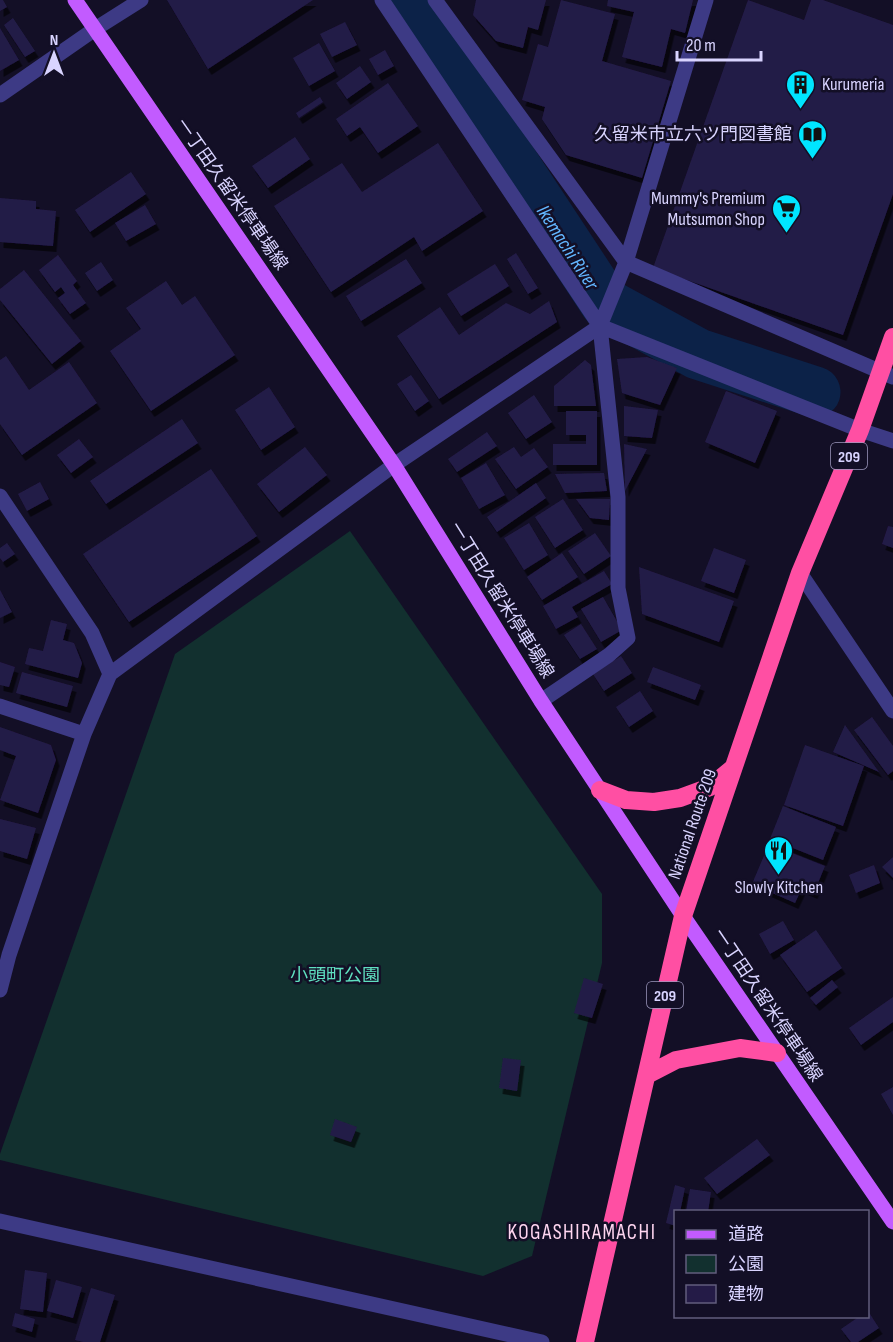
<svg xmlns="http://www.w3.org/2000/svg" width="893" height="1342" viewBox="0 0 893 1342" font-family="'Sofia Sans Condensed','Noto Sans JP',sans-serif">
  <defs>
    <filter id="shadow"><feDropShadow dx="3.5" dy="6" stdDeviation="0" flood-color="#0009"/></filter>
  </defs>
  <rect width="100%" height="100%" fill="#130f26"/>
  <path fill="#12302f" d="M350,531L602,894V963L532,1256L483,1276L0,1160V1154L175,654Z"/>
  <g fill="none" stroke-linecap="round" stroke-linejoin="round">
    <path stroke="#0c2248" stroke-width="51" d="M406,0L606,304L698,354L815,392"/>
  </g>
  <path fill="#241b47" filter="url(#shadow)" d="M0,0H3L7,7L0,11Z
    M167,0H313L208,69Z
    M476,0H546L538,30L528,27L523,48L496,41L473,15Z
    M561,0L615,14L602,61L671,81L642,178L566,155L542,119L545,107L522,100L538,44L548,47Z
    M608,0H693L685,33L671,29L662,67L622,57L634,12L607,6Z
    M748,0L804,20L811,0H823L893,25V194L843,335L653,268Z
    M13,18L35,51L25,57L4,25Z
    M345,22L357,45L332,57L320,34Z
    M0,28L19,60L0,71Z
    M319,43L335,71L309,86L293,58Z
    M385,50L394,66L378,75L369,59Z
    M360,66L371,82L347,99L336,83Z
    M388,83L418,126L378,153L360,127L347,136L336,119Z
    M320,97L323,102L299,118L296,113Z
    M295,137L310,159L268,188L252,166Z
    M438,143L483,211L422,251L414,237L331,292L274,206L342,163L362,192Z
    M131,172L146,194L90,232L75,210Z
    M0,198L36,201V209L56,211L53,246L0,242Z
    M145,205L156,224L126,241L115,223Z
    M516,253L538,288L528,294L507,259Z
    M58,255L77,281L73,285L86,303L70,314L58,298L65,293L61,287L55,292L39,270Z
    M406,259L422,283L361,321L346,296Z
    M101,262L113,280L97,291L85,273Z
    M495,264L509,286L461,316L447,294Z
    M24,270L81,341L52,364L0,300V289Z
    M166,281L182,305L195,296L235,355L151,411L110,351L141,329L126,308Z
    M549,301L557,322L439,399L397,336L440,307L459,335L506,303L530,314Z
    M6,356L29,390L69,362L97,403L22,455L0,424V360Z
    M647,357L677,368L660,405L622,393L617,359Z
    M585,360L591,365L596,406H554V386Z
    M411,375L429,401L415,411L397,384Z
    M269,387L295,427L261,450L235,410Z
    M726,391L777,411L755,463L705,442Z
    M534,395L552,422L526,439L508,413Z
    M624,406L658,410L652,438L624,436Z
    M566,411H597V465H553V444H586V435H566Z
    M182,419L198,443L106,504L90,481Z
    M487,432L497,446L457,472L448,459Z
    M79,439L93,457L71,473L57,455Z
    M624,444L647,449L625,491Z
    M305,447L327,475L279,512L257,484Z
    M514,447L521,457L534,448L548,467L516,489L495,459Z
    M486,463L505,495L479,509L461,478Z
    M211,469L257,536L129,622L83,554Z
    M604,473L607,491L565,493L555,474Z
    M40,482L49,499L27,511L18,494Z
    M536,483L546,498L497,532L487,517Z
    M563,499L583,530L555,548L535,517Z
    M576,499H610L609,520L590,518Z
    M529,523L548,555L524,570L504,538Z
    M888,526L893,527V548L882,544Z
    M595,533L611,556L584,574L568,551Z
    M7,543L15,554L3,562L0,558V548Z
    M714,548L746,560L734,593L701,581Z
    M562,553L578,577L542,600L527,577Z
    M639,567L734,601L719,642L642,614Z
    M604,571L612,584L572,607L578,617L556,629L543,606Z
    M0,590L12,612L0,618Z
    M603,597L622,630L601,642L581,609Z
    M51,620L67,624L63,640L74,643L82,663L78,678L25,664L29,648L43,651Z
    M581,624L597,649L580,659L564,635Z
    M621,656L632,673L604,691L593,674Z
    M0,662L15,667L9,687L0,685Z
    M653,667L701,685L695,700L647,682Z
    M22,672L73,686L67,707L16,693Z
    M640,691L653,711L629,727L616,707Z
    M872,717L893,746V771L888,775L854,730Z
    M845,725L879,772L833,752Z
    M0,727L51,745L56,760L38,813L0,800L16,756L0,750Z
    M805,745L864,766L843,826L784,805Z
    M783,806L836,827L823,860L770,839Z
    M0,819L36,828L27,859L0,851Z
    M769,844L825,866L814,893L802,888L795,903L752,884Z
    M893,857V878L882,867Z
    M874,865L880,883L856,893L849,875Z
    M783,921L794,940L770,954L759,934Z
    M816,930L842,968L807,992L780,955Z
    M584,978L603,984L592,1018L574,1013Z
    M832,980L838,987L816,1005L810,998Z
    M893,997V1022L861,1045L849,1028Z
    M503,1058L521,1060L517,1091L499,1088Z
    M893,1087V1115L881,1094Z
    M335,1119L357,1127L351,1142L330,1135Z
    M757,1139L770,1155L717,1194L704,1178Z
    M675,1185L685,1188L680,1212H676V1226L666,1223Z
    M690,1189L711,1192L708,1212H686Z
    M25,1270L47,1273L43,1312L20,1309Z
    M56,1280L82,1287L73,1318L47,1311Z
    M91,1288L115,1295L100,1342H83L75,1340Z
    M868,1311L879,1328L858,1342H851L841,1329L860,1316H868Z
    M15,1313L35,1319L32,1332L12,1326Z"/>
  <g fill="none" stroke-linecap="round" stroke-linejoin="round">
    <path stroke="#3d3a85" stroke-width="15" d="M382,0L600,326L618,497V588L628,638L609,655L541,701
      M435,0L626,262L893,377
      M0,95L95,29L141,0
      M600,326L860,430L893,441
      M0,496L92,633L110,674
      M800,573L893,711
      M0,706L84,734
      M0,990L9,955L84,734L110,674L394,465L600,326L626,262L706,0
      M0,1221L542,1342"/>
    <path stroke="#c25bff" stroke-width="15" d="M75,0L394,465L541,701L683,916L893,1222"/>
    <path stroke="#ff4fa3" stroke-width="18" d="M600,790L626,800L654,802L680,798L710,787L733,768
      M647,1075L676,1060L740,1048L777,1053
      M585,1342L683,916L800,573L860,430L893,337"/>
  </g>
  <defs>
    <symbol id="building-pin" viewBox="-11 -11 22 30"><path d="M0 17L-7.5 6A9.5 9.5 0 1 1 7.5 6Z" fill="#00e5ff" stroke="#130f26"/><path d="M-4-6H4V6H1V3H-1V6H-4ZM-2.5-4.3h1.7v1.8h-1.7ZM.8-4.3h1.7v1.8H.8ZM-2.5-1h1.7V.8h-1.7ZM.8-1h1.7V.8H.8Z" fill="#111"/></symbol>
    <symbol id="library-pin" viewBox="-11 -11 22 30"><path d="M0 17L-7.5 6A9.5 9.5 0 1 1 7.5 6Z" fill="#00e5ff" stroke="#130f26"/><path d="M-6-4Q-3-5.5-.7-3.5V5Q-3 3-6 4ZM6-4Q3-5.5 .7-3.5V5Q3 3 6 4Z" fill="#111"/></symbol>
    <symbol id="supermarket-pin" viewBox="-11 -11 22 30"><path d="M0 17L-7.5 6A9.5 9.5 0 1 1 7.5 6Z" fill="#00e5ff" stroke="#130f26"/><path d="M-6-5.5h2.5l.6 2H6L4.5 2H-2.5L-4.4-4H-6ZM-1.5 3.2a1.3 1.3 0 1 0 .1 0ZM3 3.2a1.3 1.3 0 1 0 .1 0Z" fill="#111"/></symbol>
    <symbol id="restaurant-pin" viewBox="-11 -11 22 30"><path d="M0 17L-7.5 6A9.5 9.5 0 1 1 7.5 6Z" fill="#00e5ff" stroke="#130f26"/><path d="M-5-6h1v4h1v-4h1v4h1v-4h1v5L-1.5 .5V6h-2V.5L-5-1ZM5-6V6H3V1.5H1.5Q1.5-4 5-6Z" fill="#111"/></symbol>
  </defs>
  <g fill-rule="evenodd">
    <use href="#building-pin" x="784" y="68" width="33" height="45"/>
    <use href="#library-pin" x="796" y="118" width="33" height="45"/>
    <use href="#supermarket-pin" x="770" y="192" width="33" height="45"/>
    <use href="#restaurant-pin" x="762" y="834" width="33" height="45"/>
  </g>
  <g text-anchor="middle" stroke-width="5" stroke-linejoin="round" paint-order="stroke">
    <g fill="#130f26" stroke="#9e99be" stroke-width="1.5">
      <rect x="831" y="443" width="36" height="26" rx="4.5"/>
      <rect x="647" y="982" width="36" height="26" rx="4.5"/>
    </g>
    <g font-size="16" font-weight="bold" fill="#d9d4ff">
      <text x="849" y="462">209</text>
      <text x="665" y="1001">209</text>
    </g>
    <g font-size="18" fill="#d9d4ff" stroke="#130f26" text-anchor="end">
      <text x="822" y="90" text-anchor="start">Kurumeria</text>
      <text x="792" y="140">久留米市立六ツ門図書館</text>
      <text x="765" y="204">Mummy's Premium<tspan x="765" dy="21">Mutsumon Shop</tspan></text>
      <text x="779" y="893" text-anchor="middle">Slowly Kitchen</text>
    </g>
    <g font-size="18" fill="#d9d4ff" stroke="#130f26">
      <text transform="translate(232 194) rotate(55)" y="6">一丁田久留米停車場線</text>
      <text transform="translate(502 600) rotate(58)" y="6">一丁田久留米停車場線</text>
      <text transform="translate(692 824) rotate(-71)" y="6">National Route 209</text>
      <text transform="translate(768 1005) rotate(56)" y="6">一丁田久留米停車場線</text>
    </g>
    <g font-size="18" fill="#5fe0c0" stroke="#130f26">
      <text x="335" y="981">小頭町公園</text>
    </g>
    <g font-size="20" font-style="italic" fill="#62b6ff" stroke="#130f26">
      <text transform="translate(568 247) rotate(57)" y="7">Ikemachi River</text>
    </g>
    <g font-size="21" letter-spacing="1.5" fill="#ffd6f0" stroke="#130f26">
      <text x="582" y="1239">KOGASHIRAMACHI</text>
    </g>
  </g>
  <rect x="674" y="1210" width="195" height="108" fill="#130f26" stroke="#625e7d" stroke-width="1.5"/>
  <rect x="686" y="1230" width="30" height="9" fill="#c25bff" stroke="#625e7d" stroke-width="1.5"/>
  <text x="728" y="1240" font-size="18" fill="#d9d4ff">道路</text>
  <rect x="686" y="1255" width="30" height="18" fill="#12302f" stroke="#625e7d" stroke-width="1.5"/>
  <text x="728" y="1270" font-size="18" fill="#d9d4ff">公園</text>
  <rect x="686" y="1285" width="30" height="18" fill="#241b47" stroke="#625e7d" stroke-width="1.5"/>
  <text x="728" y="1300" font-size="18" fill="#d9d4ff">建物</text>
  <g transform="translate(54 54)" stroke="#130f26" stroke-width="4.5" paint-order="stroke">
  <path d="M0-4.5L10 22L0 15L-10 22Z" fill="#d9d4ff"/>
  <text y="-9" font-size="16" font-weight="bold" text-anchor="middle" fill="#d9d4ff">N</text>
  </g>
  <path d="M677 51v9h84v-9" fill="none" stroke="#d9d4ff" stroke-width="3"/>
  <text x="686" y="51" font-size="18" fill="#d9d4ff" stroke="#130f26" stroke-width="4.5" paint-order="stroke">20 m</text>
</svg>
